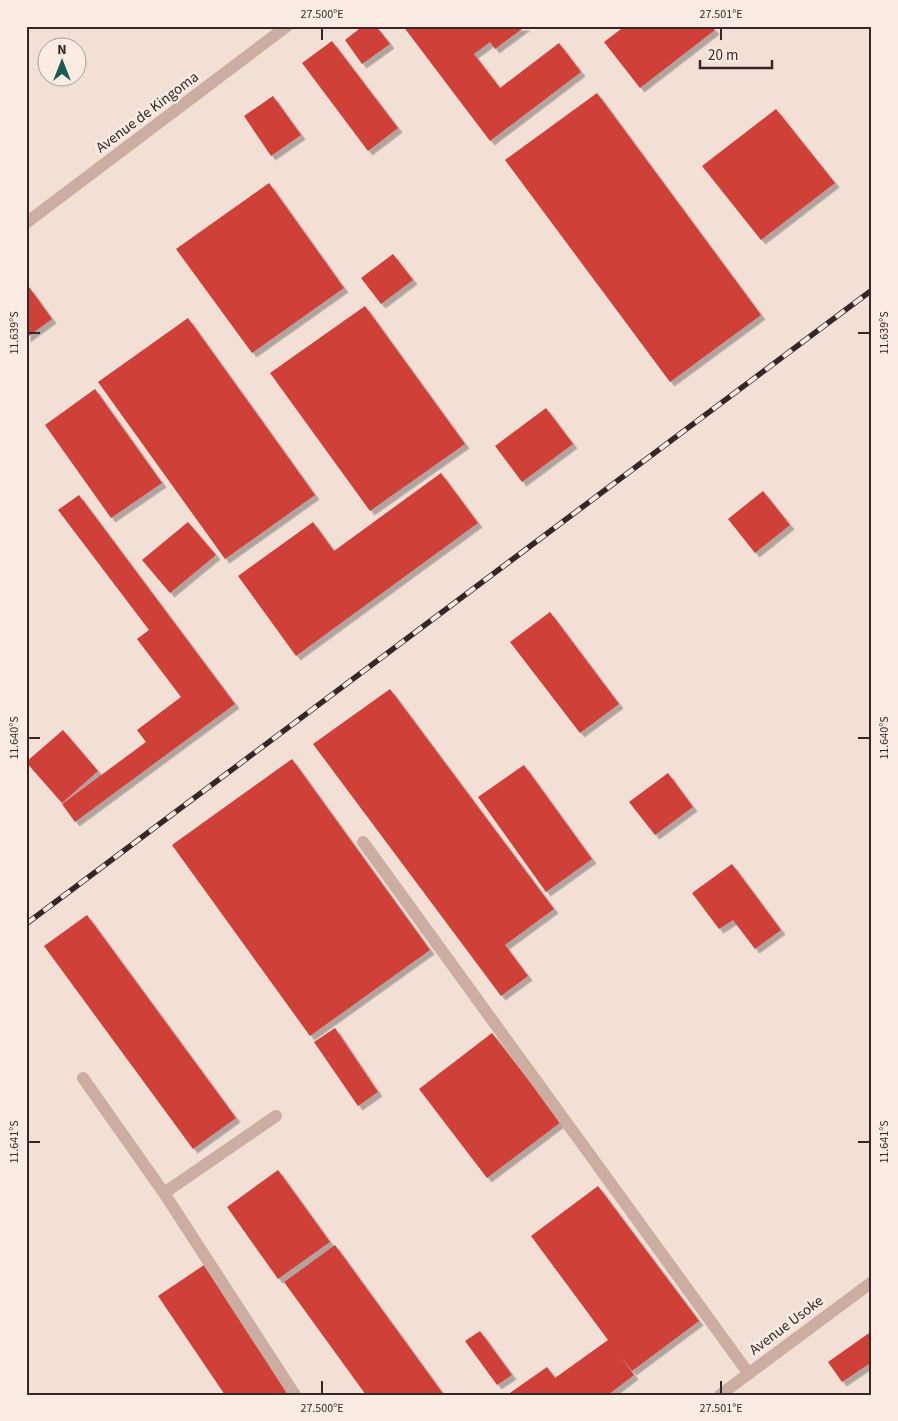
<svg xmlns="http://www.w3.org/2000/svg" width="898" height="1421" viewBox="0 0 898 1421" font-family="'Source Sans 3',sans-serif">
  <defs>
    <filter id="shadow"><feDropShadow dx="4.5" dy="4.5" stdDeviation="0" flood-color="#0004"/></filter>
  </defs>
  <rect width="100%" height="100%" fill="#f2e0d7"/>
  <path fill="#ce3f39" filter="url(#shadow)" d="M363,26H376L390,44L362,64L345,40Z
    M403,26H526L495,49L490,42L474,54L500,88L559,43L581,72L490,141Z
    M625,26H712L715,30L640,88L604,42Z
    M332,41L398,128L368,151L302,63Z
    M597,93L761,315L670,382L505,160Z
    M273,96L301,135L271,156L244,116Z
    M776,109L835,183L761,240L702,166Z
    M269,183L344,288L252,353L176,249Z
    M393,254L413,280L381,304L361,278Z
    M29,287L52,319L26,338V289Z
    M365,306L465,444L370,511L270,373Z
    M188,318L315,495L225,559L98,382Z
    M95,389L162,483L111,518L45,425Z
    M546,408L573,444L522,482L495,446Z
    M441,473L478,523L296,656L238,576L313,522L334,551Z
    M763,491L790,525L755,553L728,519Z
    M79,495L235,704L75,822L62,804L146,742L137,730L181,697L137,639L149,630L58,510Z
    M188,522L216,555L170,593L142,560Z
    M550,612L619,704L580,733L510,642Z
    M390,689L554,909L505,945L528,976L501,996L313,744Z
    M63,730L98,771L62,803L26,762Z
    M292,759L430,950L310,1036L172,845Z
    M524,765L592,859L546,892L478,797Z
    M668,773L693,807L655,835L629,802Z
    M732,864L781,930L755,949L733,920L719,929L692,893Z
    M87,915L236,1118L193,1149L44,946Z
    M335,1028L378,1092L358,1106L314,1042Z
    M492,1033L561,1122L487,1178L419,1089Z
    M278,1170L330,1242L278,1279L227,1207Z
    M598,1186L699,1321L632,1371L619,1354L634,1375L608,1395H507L547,1367L555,1378L608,1340L531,1236Z
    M335,1245L444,1395H366L284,1282Z
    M204,1265L292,1395H225L158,1296Z
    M480,1331L512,1375L497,1385L465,1341Z
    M872,1331V1362L842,1382L828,1362Z"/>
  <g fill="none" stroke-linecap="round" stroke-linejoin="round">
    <path stroke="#cbada2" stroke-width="12" d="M26,223L287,26
      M363,842L749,1374
      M83,1078L164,1193L295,1395
      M164,1193L276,1116
      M720,1395L872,1282"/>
    <defs>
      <path id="rail" d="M26,924L872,290"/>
    </defs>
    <use href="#rail" stroke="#352725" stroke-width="5.5"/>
    <use href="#rail" stroke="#faebe3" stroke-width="4" stroke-dasharray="11" stroke-linecap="butt"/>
  </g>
  <path fill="none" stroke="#352725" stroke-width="2" d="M322,28V40M721,28V40M28,333H40M858,333H870M28,738H40M858,738H870M28,1142H40M858,1142H870M322,1381V1394M721,1381V1394"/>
  <g text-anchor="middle" stroke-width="5" stroke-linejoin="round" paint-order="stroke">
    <g font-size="15" fill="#352725" stroke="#faebe3">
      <text transform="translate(147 112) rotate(-37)" y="5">Avenue de Kingoma</text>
      <text transform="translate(786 1325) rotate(-37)" y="5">Avenue Usoke</text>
    </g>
  </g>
  <rect width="898" height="1421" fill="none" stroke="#faebe3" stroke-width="55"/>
  <g transform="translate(62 62)"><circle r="24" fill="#faebe3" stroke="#ab9d97"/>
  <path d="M0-4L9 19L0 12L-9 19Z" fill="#185950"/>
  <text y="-8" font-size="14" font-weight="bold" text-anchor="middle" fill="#352725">N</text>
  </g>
  <path d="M700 60v8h72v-8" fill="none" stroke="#352725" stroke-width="2.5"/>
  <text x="708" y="60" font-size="15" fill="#352725" stroke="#faebe3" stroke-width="4" paint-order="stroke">20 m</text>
  <rect x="28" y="28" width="842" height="1366" fill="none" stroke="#352725" stroke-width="2"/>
  <g font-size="12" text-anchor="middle" fill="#352725">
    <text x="322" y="18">27.500°E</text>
    <text x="721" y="18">27.501°E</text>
    <text transform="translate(14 333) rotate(-90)" y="4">11.639°S</text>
    <text transform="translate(884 333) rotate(-90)" y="4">11.639°S</text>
    <text transform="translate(14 738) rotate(-90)" y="4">11.640°S</text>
    <text transform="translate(884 738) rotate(-90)" y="4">11.640°S</text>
    <text transform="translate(14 1142) rotate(-90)" y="4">11.641°S</text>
    <text transform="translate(884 1142) rotate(-90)" y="4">11.641°S</text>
    <text x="322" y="1412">27.500°E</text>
    <text x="721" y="1412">27.501°E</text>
  </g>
</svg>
